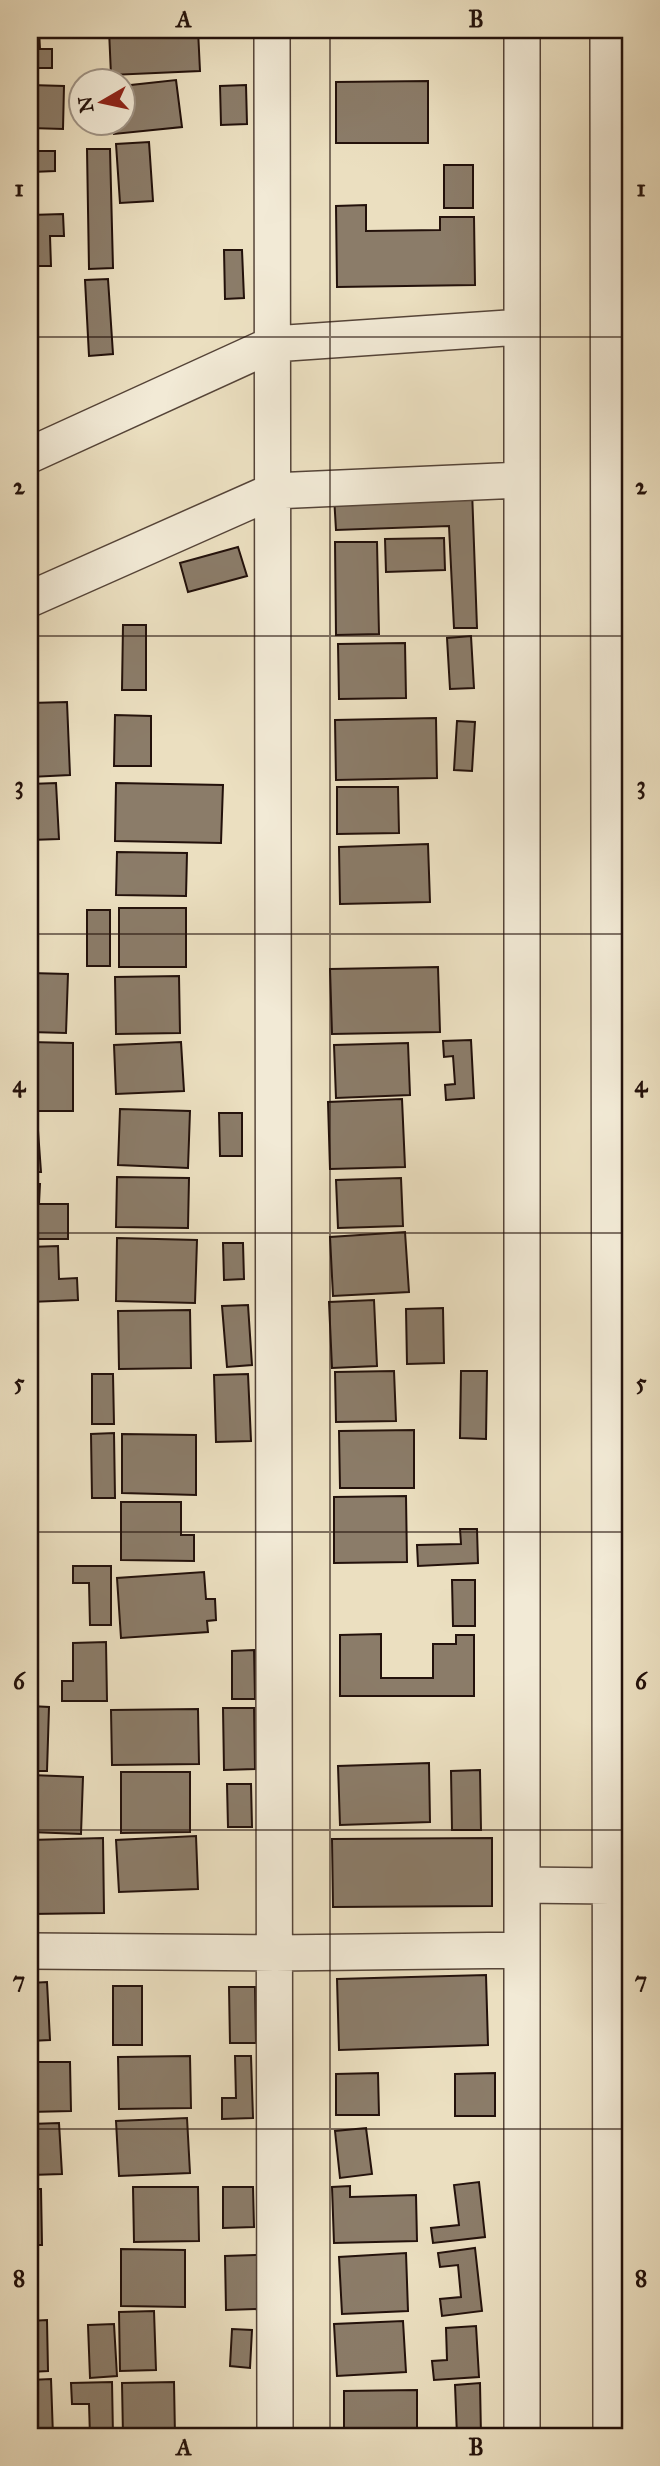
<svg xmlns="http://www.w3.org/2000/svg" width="660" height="2466" viewBox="0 0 660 2466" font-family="'IM FELL Great Primer',serif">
  <rect width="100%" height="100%" fill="#ebdfc0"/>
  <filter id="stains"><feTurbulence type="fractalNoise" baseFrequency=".00286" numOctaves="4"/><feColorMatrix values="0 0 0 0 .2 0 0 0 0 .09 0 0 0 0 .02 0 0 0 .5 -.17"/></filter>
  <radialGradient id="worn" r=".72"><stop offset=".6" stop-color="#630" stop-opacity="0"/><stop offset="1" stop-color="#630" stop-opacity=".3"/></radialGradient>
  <path fill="#8b7c69" stroke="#23110b" stroke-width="2" d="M30,30H39L40,49H52V68H30Z
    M109,30H198L200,71L111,75Z
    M176,80L182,127L114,134L113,122H122V86Z
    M428,81V143H336V82Z
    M30,85L64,86L63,129L30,128Z
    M246,85L247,124L221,125L220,86Z
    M149,142L153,201L120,203L116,144Z
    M87,149H110L113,268L89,269Z
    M31,151H55V171L32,172Z
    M444,165H473V208H444Z
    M366,205V231L440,230V217H474L475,285L337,287L336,206Z
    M63,214L64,236H50L51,266H30V215Z
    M224,250H242L244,298L225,299Z
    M108,279L113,354L89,356L85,280Z
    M30,287L33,374H30Z
    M472,490L477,628H454L449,526L336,530L334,496Z
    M444,538L445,570L386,572L385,539Z
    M335,542H377L379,634L336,635Z
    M238,547L247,576L188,592L180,563Z
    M123,625H146V690H122Z
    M471,636L474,688L450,689L447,638Z
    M405,643L406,698L339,699L338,644Z
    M67,702L70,775L30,777V703Z
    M115,715L151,716V766H114Z
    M436,718L437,778L336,780L335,720Z
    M457,721L475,722L472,771L454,770Z
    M56,783L59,839L30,840V784Z
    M116,783L223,785L221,843L115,841Z
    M337,787H398L399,833L337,834Z
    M428,844L430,902L340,904L339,847Z
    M117,852L187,853L186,896L116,895Z
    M119,908H186V967H119Z
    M87,910H110V966H87Z
    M438,967L440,1032L332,1034L330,969Z
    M30,973L68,974L66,1033L30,1032Z
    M179,976L180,1033L116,1034L115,977Z
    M471,1040L474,1098L446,1100L445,1085L455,1084L453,1056L444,1057L443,1041Z
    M30,1042L73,1043V1111H30Z
    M181,1042L184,1091L116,1094L114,1045Z
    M408,1043L410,1095L336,1098L334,1045Z
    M402,1099L405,1167L330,1169L328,1102Z
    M120,1109L190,1111L188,1168L118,1165Z
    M219,1113H242V1156H220Z
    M30,1117H37L41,1172H30Z
    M117,1177L189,1178L188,1228L116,1227Z
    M401,1178L403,1226L338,1228L336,1180Z
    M30,1184H40L39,1204H68V1239H30Z
    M405,1232L409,1292L333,1296L330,1237Z
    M117,1238L197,1240L195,1303L116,1301Z
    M223,1243H243L244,1279L224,1280Z
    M58,1246L59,1279L77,1278L78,1300L30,1302V1247Z
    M374,1300L377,1366L332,1368L329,1302Z
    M248,1305L252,1365L227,1367L222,1306Z
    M443,1308L444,1363L407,1364L406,1309Z
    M190,1310L191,1368L119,1369L118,1311Z
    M394,1371L396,1421L336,1422L335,1372Z
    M461,1371H487L486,1439L460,1438Z
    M92,1374H113L114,1424H92Z
    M248,1374L251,1441L216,1442L214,1375Z
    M414,1430V1488H340L339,1431Z
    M114,1433L115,1498H92L91,1434Z
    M122,1434L196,1435V1495L122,1493Z
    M406,1496L407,1562L334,1563V1497Z
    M121,1502H181V1535H194V1561L121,1560Z
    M460,1529H477L478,1563L418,1566L417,1545L461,1544Z
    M73,1566H111V1625H90L89,1583H73Z
    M204,1572L206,1599H215L216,1620L207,1621L208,1632L121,1638L117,1578Z
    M452,1580H475V1626H453Z
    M381,1634V1678H433V1644H456V1635H474V1696H340V1635Z
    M106,1642L107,1701H62V1681H73V1643Z
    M254,1650L255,1699H232V1651Z
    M30,1706L49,1707L47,1771H30Z
    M223,1708H254L255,1769L224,1770Z
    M198,1709L199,1764L112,1765L111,1710Z
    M429,1763L430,1822L340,1825L338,1766Z
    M480,1770L481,1830H452L451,1771Z
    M121,1772H190V1832L121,1833Z
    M30,1775L83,1777L81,1834L30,1832Z
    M227,1784H251L252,1827H228Z
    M196,1836L198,1889L119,1892L116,1840Z
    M103,1838L104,1913L30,1914V1840Z
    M492,1838V1906L333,1907L332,1839Z
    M486,1975L488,2045L339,2050L337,1979Z
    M47,1982L50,2040L30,2041V1983Z
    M113,1986H142V2045H113Z
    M229,1987H255L256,2043H230Z
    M190,2056L191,2108L119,2109L118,2057Z
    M235,2056H251L253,2118L222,2119V2098H236Z
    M30,2062H70L71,2111L30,2112Z
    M378,2073L379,2115H336V2074Z
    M495,2073V2116H455V2074Z
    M187,2118L190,2173L119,2176L116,2121Z
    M59,2123L62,2174L30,2175V2124Z
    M366,2128L372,2174L340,2178L335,2131Z
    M479,2182L485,2237L433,2243L431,2228L459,2225L454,2185Z
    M350,2186V2197L416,2195L417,2241L334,2243L332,2187Z
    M133,2187H198L199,2241L134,2242Z
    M223,2187H253L254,2227L223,2228Z
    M30,2189H41L42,2245H30Z
    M475,2248L482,2311L442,2316L440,2299L461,2297L458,2265L440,2267L438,2253Z
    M121,2249L185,2250V2307L121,2306Z
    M406,2253L408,2311L342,2314L339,2257Z
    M257,2255L258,2309L226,2310L225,2256Z
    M154,2311L156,2370L120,2371L119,2312Z
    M47,2320L48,2371L30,2372V2321Z
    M403,2321L406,2372L337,2376L334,2324Z
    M114,2324L117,2376L90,2378L88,2325Z
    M476,2326L479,2377L434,2380L432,2361L447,2360L446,2328Z
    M232,2329L252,2330L250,2368L230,2366Z
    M51,2379L53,2436H30V2380Z
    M112,2382L113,2436H90L89,2404H72L71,2383Z
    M174,2382L175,2436H123L122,2383Z
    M480,2383L481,2436H457L455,2385Z
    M417,2390V2436H344V2391Z"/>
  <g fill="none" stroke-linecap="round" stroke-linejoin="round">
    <defs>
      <path id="minor" d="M272,30L275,2436
        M522,30V2436
        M608,30L611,2436
        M30,455L273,344L522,327
        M30,599L273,491L522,480
        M522,1885L610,1886
        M30,1951L275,1953L522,1950"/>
    </defs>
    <use href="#minor" stroke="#554438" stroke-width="38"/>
    <use href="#minor" stroke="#f2ead6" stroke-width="35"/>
  </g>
  <path fill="none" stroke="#23110b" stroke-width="2" stroke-opacity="0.55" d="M330,30V2436M30,337H630M30,636H630M30,934H630M30,1233H630M30,1532H630M30,1830H630M30,2129H630"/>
  <rect width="660" height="2466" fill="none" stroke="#ebdfc0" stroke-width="77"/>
  <g transform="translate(102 102) rotate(261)"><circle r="33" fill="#f2ead6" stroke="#9f9385" stroke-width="2"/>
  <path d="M0-5L12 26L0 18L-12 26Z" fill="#8f2418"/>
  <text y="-10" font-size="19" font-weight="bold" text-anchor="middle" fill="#23110b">N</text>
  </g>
  <rect x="38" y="38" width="584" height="2390" fill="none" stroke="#23110b" stroke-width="2.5"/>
  <g font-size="23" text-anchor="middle" font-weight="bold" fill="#23110b">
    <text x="184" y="27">A</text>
    <text x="476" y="27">B</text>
    <text x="19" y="196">1</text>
    <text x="641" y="196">1</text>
    <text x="19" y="494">2</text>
    <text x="641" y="494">2</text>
    <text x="19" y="793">3</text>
    <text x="641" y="793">3</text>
    <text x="19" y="1092">4</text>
    <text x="641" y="1092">4</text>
    <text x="19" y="1390">5</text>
    <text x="641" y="1390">5</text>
    <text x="19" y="1689">6</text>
    <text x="641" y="1689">6</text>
    <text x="19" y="1988">7</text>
    <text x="641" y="1988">7</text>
    <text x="19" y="2286">8</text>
    <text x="641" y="2286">8</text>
    <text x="184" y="2455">A</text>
    <text x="476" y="2455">B</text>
  </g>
  <rect width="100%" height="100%" filter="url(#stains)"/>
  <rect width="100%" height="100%" fill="url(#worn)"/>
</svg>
